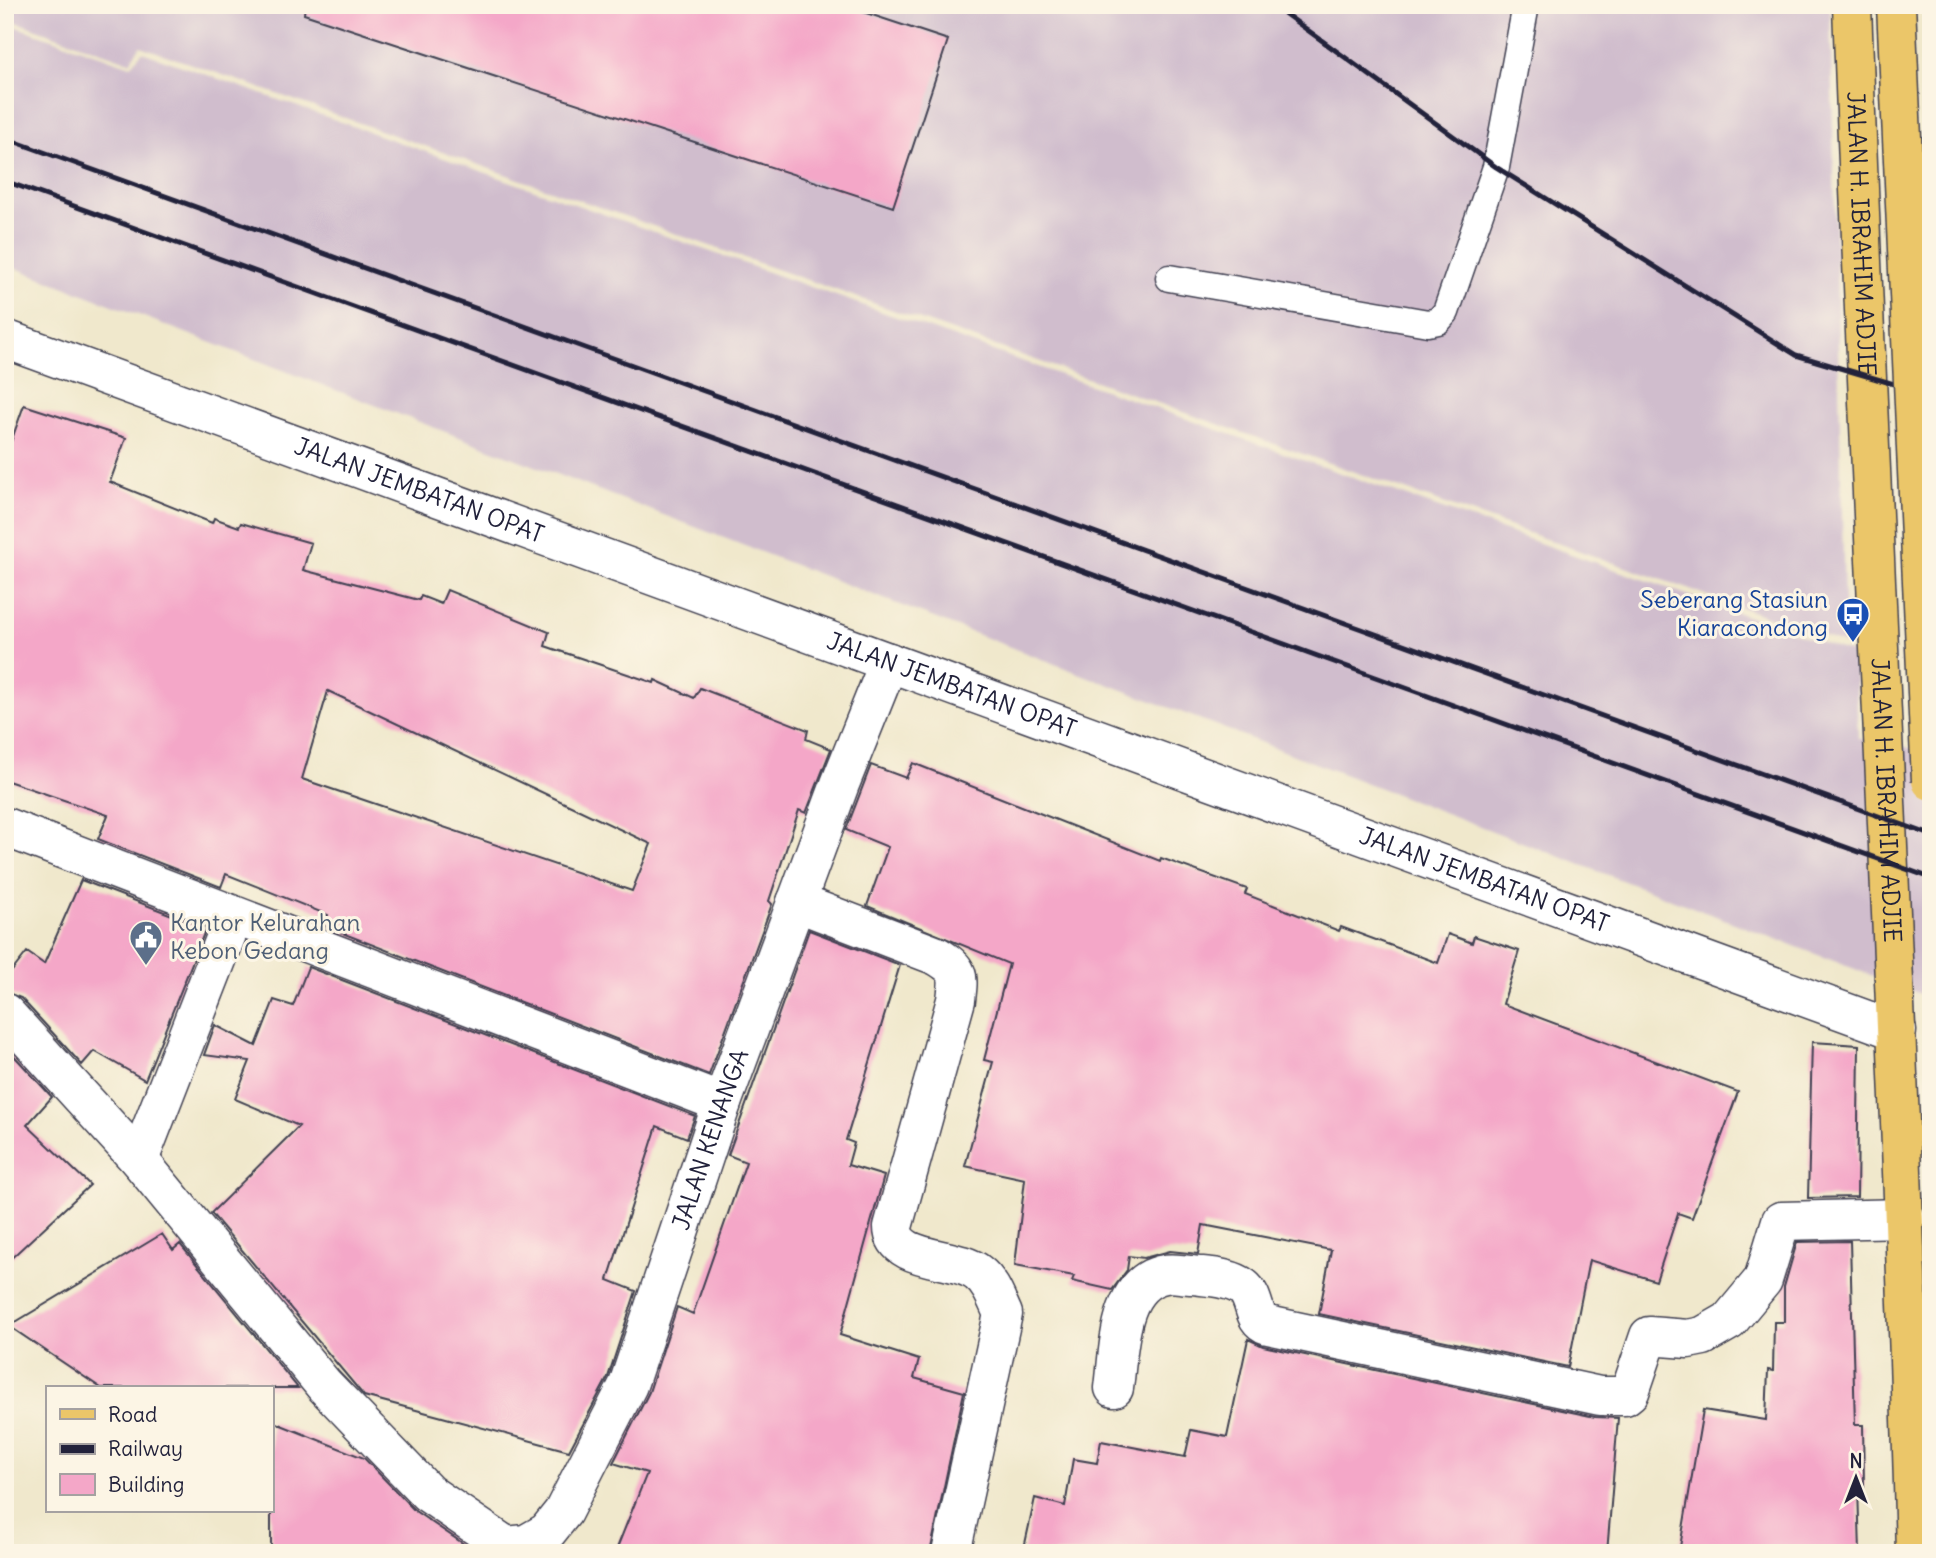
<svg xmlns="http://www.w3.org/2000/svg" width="1936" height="1558" viewBox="0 0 1936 1558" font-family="Delius,sans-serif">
  <rect width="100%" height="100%" fill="#fcf5e5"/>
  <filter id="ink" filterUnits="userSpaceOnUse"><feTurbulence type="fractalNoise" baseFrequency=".0143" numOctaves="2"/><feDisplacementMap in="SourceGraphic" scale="14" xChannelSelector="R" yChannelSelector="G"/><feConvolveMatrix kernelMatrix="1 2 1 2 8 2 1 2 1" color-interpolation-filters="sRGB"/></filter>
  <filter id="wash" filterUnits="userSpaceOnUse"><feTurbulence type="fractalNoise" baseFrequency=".00686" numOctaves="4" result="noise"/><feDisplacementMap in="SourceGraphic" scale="28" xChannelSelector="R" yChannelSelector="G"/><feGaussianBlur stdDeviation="1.57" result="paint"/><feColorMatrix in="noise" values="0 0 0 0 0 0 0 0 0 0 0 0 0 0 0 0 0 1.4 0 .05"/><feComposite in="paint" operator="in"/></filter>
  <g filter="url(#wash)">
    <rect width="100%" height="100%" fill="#f0e8cc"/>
    <path fill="#d0bdcd" d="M5,5H1830L1845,644L140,46L130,62L5,18Z
      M5,23L131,66L142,52L1855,654L1858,738L1931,752V998L5,264Z"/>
    <g id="blocks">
      <path fill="#f4a7c8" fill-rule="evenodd" d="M305,5H842L948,40L893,207L304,14Z
        M24,405L126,438L110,482L212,523L214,518L239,527L241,523L311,543L303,570L419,600L421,596L441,604L447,590L549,632L545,646L654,683L655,680L694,698L700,688L808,730L806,739L831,749L806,813L799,810L769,901L772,904L709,1075L324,926L328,915L226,874L221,887L98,839L108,815L5,780V459ZM328,691L651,844L632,891L302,779Z
        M913,763L1160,861L1161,858L1247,889L1245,894L1339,931L1341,927L1438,963L1448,934L1472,943L1474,936L1519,951L1503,1004L1738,1092L1692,1218L1678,1213L1656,1281L1589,1260L1568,1367L1319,1314L1331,1250L1203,1225L1198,1254L1170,1251L1144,1258L1129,1256L1127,1270L1112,1290L1072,1281L1074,1276L1015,1265L1025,1179L965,1166L993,1062L984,1060L1009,964L867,906L888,847L846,830L871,765L906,778Z
        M81,880L206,928L145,1080L94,1051L82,1065L21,998L5,992V980L27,952L44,964Z
        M809,930L900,965L846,1140L854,1143L848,1165L884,1176L840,1335L919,1360L914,1378L964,1392L930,1553H615L647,1473L613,1463L649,1392L677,1307L693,1314L746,1162L728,1155Z
        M308,967L695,1116L687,1138L657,1126L608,1280L636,1291L608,1377L569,1451L364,1396L211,1213L299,1126L235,1099L250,1061L204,1055L215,1025L256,1046L274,1000L293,1006Z
        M1812,1042L1859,1045L1857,1197L1808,1198Z
        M5,1046L52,1097L27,1125L90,1185L5,1264Z
        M162,1234L173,1250L180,1244L298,1388H101L9,1326Z
        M1850,1241L1855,1425H1863L1864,1487H1858L1860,1553H1679L1703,1410L1766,1420L1768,1370L1773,1371L1774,1322H1784V1287L1797,1242Z
        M1248,1339L1263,1346L1595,1417L1618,1418L1607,1553H1023L1035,1498L1065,1506L1073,1459L1097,1463L1101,1441L1185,1457L1191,1430L1227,1437Z
        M271,1421L364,1458L415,1511L477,1553H271Z"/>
    </g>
  </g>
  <g filter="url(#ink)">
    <use href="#blocks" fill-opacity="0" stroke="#414051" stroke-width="2"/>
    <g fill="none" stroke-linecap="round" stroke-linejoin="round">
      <defs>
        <path id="service" d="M1169,278L1428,323L1438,321L1446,312L1496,167L1526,5"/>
        <g id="minor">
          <path id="s1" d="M5,339L1897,1031"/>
          <path d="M5,827L722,1103"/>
          <path d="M796,902L937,956C960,970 959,975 956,1000L893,1227C893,1263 956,1255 978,1273C991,1283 996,1299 1003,1314L951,1553"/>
          <path id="s2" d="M5,1013L139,1160L324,1385L428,1493L506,1546L526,1544L547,1532L563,1512L628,1385L722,1103L840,784L889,662"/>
          <path d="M139,1160L234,916"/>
          <path d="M1114,1388C1119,1352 1117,1282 1165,1274C1173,1272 1183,1275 1192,1275C1208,1277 1230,1277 1243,1287C1257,1298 1251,1320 1268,1325L1600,1396H1625L1630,1392L1649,1336L1688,1339L1703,1336L1729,1321L1763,1280L1781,1221L1906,1218"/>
        </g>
        <g id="primary">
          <path id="s3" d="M1852,5C1870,521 1901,1037 1915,1553"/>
        </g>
      </defs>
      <use href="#service" stroke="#414051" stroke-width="29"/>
      <use href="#minor" stroke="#414051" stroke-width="41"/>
      <use href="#primary" stroke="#414051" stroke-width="41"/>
      <use href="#service" stroke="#fff" stroke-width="26"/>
      <use href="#minor" stroke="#fff" stroke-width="38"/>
      <use href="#primary" stroke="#ebc669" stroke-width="38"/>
      <path stroke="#22223b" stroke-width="5" d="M1273,5L1496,167L1796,355L1931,395
        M5,138L1931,835
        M5,181L1931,878"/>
      <defs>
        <path id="primary-bridge" d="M1896,5L1931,781"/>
      </defs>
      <use href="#primary-bridge" stroke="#414051" stroke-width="41" stroke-linecap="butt"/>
      <use href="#primary-bridge" stroke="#ebc669" stroke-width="38"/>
    </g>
  </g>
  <defs>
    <symbol id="bus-pin" viewBox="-11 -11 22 30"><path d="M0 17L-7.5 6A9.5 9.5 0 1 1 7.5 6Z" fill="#1a4fb4" stroke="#fcf5e5"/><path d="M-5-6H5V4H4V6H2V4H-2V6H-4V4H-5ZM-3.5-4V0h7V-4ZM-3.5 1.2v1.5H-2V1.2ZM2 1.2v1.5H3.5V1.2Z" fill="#fff"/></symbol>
    <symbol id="civic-pin" viewBox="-11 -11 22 30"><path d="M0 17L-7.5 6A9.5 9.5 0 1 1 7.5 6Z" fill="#5c6f8a" stroke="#fcf5e5"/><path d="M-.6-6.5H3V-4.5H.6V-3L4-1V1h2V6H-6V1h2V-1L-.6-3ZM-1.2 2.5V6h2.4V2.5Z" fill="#fff"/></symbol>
  </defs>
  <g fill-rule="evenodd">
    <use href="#bus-pin" x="1834" y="595" width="38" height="52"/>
    <use href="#civic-pin" x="127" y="918" width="38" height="52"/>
  </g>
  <g text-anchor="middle" stroke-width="6" stroke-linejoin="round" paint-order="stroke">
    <g font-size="24" fill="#22223b" stroke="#fcf5e5">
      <text dy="8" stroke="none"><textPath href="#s3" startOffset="229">JALAN H. IBRAHIM ADJIE</textPath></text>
      <text dy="8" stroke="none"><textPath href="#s1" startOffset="441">JALAN JEMBATAN OPAT</textPath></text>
      <text dy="8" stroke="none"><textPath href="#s1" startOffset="1008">JALAN JEMBATAN OPAT</textPath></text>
      <text dy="8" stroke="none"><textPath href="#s3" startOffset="796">JALAN H. IBRAHIM ADJIE</textPath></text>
      <text dy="8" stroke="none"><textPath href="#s1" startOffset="1575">JALAN JEMBATAN OPAT</textPath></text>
      <text dy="8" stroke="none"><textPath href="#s2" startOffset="1206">JALAN KENANGA</textPath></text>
    </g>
    <g font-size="24" fill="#164399" stroke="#fcf5e5" text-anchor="end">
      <text x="1828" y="608">Seberang Stasiun<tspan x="1828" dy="28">Kiaracondong</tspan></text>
    </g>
    <g font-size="24" fill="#4e5e75" stroke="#fcf5e5" text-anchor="start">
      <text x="170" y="931">Kantor Kelurahan<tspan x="170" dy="28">Kebon Gedang</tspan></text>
    </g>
  </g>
  <rect width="1936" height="1558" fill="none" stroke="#fcf5e5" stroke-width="28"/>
  <rect x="46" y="1386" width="228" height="126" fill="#fcf5e5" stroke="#a5a1a1" stroke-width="2"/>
  <rect x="60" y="1409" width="35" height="10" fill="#ebc669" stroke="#a5a1a1" stroke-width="2"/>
  <text x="108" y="1422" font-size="21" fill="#22223b">Road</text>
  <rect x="60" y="1444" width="35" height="10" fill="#22223b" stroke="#a5a1a1" stroke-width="2"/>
  <text x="108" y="1456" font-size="21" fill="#22223b">Railway</text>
  <rect x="60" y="1474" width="35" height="21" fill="#f4a7c8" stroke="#a5a1a1" stroke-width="2"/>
  <text x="108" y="1492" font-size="21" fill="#22223b">Building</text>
  <g transform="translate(1856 1478)" stroke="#fcf5e5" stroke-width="5" paint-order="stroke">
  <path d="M0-5L12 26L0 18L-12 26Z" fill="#22223b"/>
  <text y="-10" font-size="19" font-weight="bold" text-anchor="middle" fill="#22223b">N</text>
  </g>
</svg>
